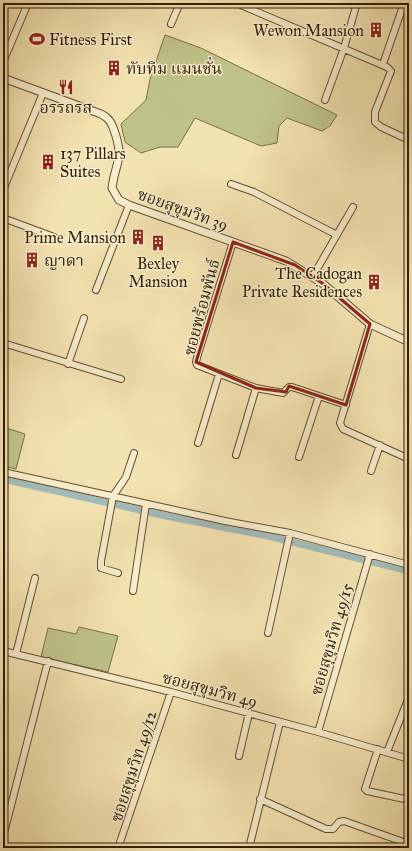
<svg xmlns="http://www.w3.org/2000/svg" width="412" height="851" viewBox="0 0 412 851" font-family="'IM FELL Great Primer','Noto Serif Thai',serif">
  <rect width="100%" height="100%" fill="#f4e3b2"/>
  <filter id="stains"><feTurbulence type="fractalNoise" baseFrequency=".005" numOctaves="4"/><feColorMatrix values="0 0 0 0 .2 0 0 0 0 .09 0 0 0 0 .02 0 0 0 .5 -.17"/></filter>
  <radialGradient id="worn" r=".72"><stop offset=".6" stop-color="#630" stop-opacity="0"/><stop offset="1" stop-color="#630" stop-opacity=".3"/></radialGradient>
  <path fill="#bfc38a" stroke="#787046" d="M165,35L201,48L337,115L330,126L322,131L287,118L279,126L277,143L261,146L195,118L178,147H160L141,153L125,142L121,124L146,100L150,79Z
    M3,427L25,434L16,469L3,466Z
    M79,627L118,636L108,672L41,657L48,628L76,634Z"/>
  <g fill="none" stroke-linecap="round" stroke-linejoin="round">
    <path stroke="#a2bbb9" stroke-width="7" d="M3,479L166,516L268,536L409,571"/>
    <defs>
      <path id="minor" d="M236,3L387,67L391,71L375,112V122L381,127L409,140
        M171,24L180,3
        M3,62L28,3
        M383,64L403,6
        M325,100L344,48L357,3
        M231,184L254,192L337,235
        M3,190L43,93
        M3,218L54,237
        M233,242L198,354L196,362L197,365L256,388L283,393L289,387H292L346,405
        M313,276L353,207
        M96,290L129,205
        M370,324L340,423L343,429L409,459
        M3,343L121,379
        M68,364L84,318
        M198,443L219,374
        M236,455L256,388
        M299,457L319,396
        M371,471L380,445
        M3,472L225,521L290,533L409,565
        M118,573L101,568V561L113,496L126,477L134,453
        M133,591L146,504
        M268,633L290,533
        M3,651L171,692L318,732L409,759
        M16,654L35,578
        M318,732L370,554
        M378,749L365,789L367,791L409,800
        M387,752L409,697
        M239,756L249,713
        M260,799L326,829H333L339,822L344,821L409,844
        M3,837L48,661
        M118,848L171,692
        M249,848L280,722"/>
      <path id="tertiary" d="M3,78L101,114C109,118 111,122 114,130C125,161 115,161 112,188L119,200L129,205L286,261L322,283L370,324L409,342"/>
    </defs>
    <use href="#minor" stroke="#624e2d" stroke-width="8"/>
    <use href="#tertiary" stroke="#624e2d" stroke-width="9"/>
    <use href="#minor" stroke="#f8edcd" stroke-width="6"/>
    <use href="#tertiary" stroke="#f8edcd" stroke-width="7"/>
  </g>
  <path fill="none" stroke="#8f2418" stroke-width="3" stroke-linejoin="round" d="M233,242L295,265L322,283L370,324L346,405L289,386L286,392L256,388L196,362Z"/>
  <defs>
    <symbol id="building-bare" viewBox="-9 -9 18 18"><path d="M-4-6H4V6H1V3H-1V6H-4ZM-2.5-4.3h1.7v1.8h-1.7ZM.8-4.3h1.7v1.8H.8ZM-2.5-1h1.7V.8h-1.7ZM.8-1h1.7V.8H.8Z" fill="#8f2418" stroke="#f8edcd" stroke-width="2.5" paint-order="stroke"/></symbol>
    <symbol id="stadium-bare" viewBox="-9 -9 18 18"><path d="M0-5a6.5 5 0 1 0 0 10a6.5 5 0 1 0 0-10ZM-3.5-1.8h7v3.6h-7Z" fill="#8f2418" stroke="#f8edcd" stroke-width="2.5" paint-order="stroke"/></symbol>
    <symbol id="restaurant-bare" viewBox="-9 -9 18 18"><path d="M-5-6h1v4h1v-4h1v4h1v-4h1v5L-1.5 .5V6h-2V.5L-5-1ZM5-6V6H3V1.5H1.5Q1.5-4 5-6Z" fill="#8f2418" stroke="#f8edcd" stroke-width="2.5" paint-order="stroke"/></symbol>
  </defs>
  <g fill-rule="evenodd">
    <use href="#building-bare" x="365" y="19" width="22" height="22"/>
    <use href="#stadium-bare" x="26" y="28" width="22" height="22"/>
    <use href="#building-bare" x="103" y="57" width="22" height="22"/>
    <use href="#restaurant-bare" x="55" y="76" width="22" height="22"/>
    <use href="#building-bare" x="37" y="151" width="22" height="22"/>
    <use href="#building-bare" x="127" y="226" width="22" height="22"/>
    <use href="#building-bare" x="147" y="232" width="22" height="22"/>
    <use href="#building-bare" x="21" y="249" width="22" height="22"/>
    <use href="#building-bare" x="363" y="271" width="22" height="22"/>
  </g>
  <g text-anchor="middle" stroke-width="3" stroke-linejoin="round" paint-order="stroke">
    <g font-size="16" fill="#311d01" stroke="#f8edcd" text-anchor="start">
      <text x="364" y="36" text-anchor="end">Wewon Mansion</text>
      <text x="49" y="45">Fitness First</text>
      <text x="126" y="74">ทับทิม แมนชั่น</text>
      <text x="66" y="113" text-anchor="middle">อรรถรส</text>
      <text x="60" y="159">137 Pillars<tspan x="60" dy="18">Suites</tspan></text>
      <text x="126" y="243" text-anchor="end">Prime Mansion</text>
      <text x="44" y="266">ญาดา</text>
      <text x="158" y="269" text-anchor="middle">Bexley<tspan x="158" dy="18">Mansion</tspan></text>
      <text x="362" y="279" text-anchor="end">The Cadogan<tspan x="362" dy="18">Private Residences</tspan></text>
    </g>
    <g font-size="16" fill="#311d01" stroke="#f8edcd">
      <text transform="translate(183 209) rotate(20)" y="6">ซอยสุขุมวิท 39</text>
      <text transform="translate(201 307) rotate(-75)" y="6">ซอยพร้อมพันธ์</text>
      <text transform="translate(331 639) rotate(-74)" y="6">ซอยสุขุมวิท 49/15</text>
      <text transform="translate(210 689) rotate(15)" y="6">ซอยสุขุมวิท 49</text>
      <text transform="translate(133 766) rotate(-72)" y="6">ซอยสุขุมวิท 49/12</text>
    </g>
  </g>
  <rect width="412" height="851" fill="none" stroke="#f4e3b2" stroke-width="16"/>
  <rect x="4" y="4" width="404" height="843" fill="none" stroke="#311d01" stroke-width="2"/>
  <rect x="8" y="8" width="396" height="835" fill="none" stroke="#311d01"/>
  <rect width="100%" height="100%" filter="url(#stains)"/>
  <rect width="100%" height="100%" fill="url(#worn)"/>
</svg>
